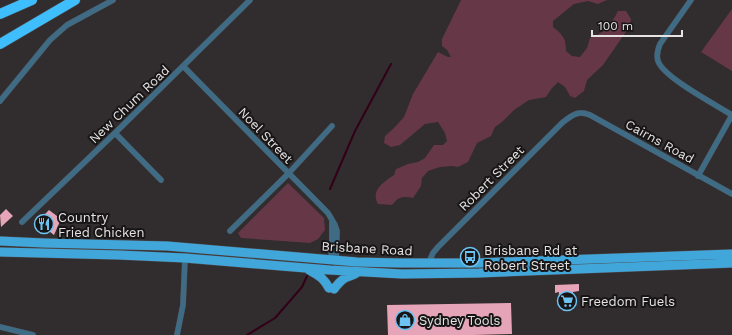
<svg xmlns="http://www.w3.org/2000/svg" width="732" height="335" viewBox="0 0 732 335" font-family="'Work Sans',sans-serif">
  <rect width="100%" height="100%" fill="#312c2e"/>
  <path fill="#663747" d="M461,0H607L598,4L588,1L574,4L553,21V27C563,35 566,38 566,51L572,56L580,57L587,48L590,38C606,32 610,26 618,11H626L631,19L630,26L603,65L587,80L584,91L575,98L570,96L565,87L558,82L552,88L546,97L529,100L514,110L502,122L495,127L491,136L477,143L468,162L458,167L452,166L440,167L428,171L422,178L421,186L413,198C402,196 399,197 392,205L378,204C370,190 384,182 394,175L396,169L408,164L418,162L425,158L434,145H443L447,141L445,133L438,122L425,124L400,145L391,147L384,143L385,136L393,129L404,117L413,94L438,52L448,57H451L447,50L442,46V39Z
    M732,9V71L701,52Z
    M288,183L324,218L325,230L318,239L310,243L241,238L238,233Z"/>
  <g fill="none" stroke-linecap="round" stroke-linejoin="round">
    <path stroke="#320117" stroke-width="2" d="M330,189L355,131L391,64
      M247,335L275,318L302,287L307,276"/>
  </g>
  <path fill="#e6a4b8" d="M6,209L13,216L1,227L0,215Z
    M49,210L61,219L54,235L37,222Z
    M579,284V291L573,292V297H575V304H558L559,292L555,293V285Z
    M511,303L512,334L474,335H388L387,305Z"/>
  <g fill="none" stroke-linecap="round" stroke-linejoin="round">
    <defs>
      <path id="street" d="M691,0L660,44C658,49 656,55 658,61C663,77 716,105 732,115
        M183,66L328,213L335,225L337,231L336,262
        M0,101L50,40L67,25L113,0
        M115,133L161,180
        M698,176L732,115
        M22,222L115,133L250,0
        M230,231L288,174L332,126
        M331,261L332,237V222
        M428,264L433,253L438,247L562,123C572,115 578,110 590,115L732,194
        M0,327L33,335
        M177,335L183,305L185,258"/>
      <path id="primary" d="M0,241L44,243L167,246L357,262L400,263H477L732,254
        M0,252L119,255L185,258L330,270L402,274L479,273L732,263
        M309,270C319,276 323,277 329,288
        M334,289C337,285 340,281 345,278C350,275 353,276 358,272"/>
      <path id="highway" d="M0,14L32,0
        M0,44L75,0"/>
    </defs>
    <use href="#street" stroke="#4e494b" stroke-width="6"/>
    <use href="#primary" stroke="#4e494b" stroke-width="10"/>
    <use href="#highway" stroke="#4e494b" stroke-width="11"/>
    <use href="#street" stroke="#3f6b84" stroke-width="5.5"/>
    <use href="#primary" stroke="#41a7db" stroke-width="9"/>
    <use href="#highway" stroke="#3ebefd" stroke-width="10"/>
  </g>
  <defs>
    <symbol id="restaurant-ring" viewBox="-11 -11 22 22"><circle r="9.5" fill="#171516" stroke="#6cc3f2" stroke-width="1.5"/><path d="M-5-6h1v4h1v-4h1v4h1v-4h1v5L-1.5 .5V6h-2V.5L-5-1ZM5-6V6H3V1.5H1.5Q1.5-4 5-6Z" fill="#6cc3f2"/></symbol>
    <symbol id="bus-ring" viewBox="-11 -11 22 22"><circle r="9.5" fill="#171516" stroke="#6cc3f2" stroke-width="1.5"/><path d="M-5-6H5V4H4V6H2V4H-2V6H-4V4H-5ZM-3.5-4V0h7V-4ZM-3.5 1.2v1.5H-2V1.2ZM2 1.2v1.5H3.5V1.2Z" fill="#6cc3f2"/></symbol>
    <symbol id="supermarket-ring" viewBox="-11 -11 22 22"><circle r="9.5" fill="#171516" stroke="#6cc3f2" stroke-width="1.5"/><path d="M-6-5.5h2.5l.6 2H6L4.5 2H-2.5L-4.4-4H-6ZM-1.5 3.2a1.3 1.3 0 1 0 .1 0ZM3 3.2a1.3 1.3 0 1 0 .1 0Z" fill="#6cc3f2"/></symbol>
    <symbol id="shop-ring" viewBox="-11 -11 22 22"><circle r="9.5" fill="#171516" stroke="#6cc3f2" stroke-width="1.5"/><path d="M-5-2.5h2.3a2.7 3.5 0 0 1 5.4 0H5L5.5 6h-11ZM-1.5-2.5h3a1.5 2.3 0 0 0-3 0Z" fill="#6cc3f2"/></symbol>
  </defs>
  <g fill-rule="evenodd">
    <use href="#restaurant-ring" x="33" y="213" width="22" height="22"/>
    <use href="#bus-ring" x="459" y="246" width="22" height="22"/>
    <use href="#supermarket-ring" x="556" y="290" width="22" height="22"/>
    <use href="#shop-ring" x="394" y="309" width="22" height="22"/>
  </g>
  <g text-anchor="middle" stroke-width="4" stroke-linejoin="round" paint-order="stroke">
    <g font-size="13" fill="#e6e3e3" stroke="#171516">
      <text transform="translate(129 104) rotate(-44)" y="5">New Chum Road</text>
      <text transform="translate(266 135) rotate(46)" y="5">Noel Street</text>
      <text transform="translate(660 141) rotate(29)" y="5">Cairns Road</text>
      <text transform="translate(491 178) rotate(-45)" y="5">Robert Street</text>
      <text transform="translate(367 248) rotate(3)" y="5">Brisbane Road</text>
    </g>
    <g font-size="13" fill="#e6e3e3" stroke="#171516" text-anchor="start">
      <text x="58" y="222">Country<tspan x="58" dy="15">Fried Chicken</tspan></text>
      <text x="484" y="255">Brisbane Rd at<tspan x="484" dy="15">Robert Street</tspan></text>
      <text x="581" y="306">Freedom Fuels</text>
      <text x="419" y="325">Sydney Tools</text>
    </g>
  </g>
  <path d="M592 30v6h90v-6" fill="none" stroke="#e6e3e3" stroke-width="2"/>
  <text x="598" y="30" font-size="12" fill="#e6e3e3" stroke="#171516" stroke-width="3" paint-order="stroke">100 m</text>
</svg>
